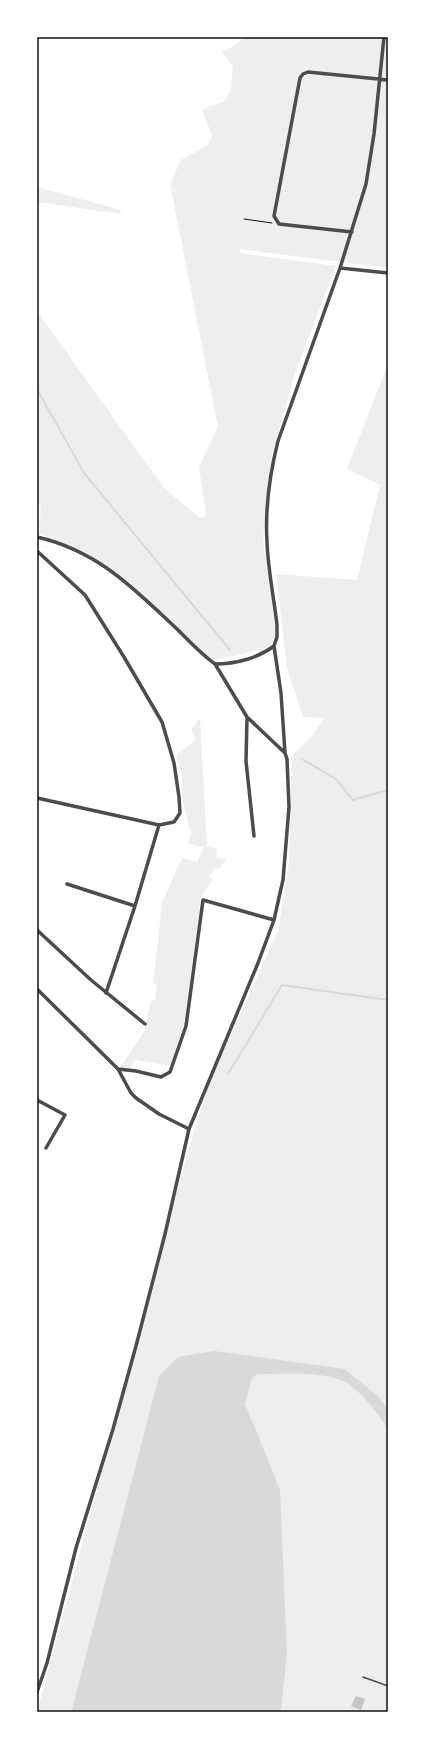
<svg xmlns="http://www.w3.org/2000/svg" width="425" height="1749" viewBox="0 0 425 1749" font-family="Helvetica,sans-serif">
  <rect width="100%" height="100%" fill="#fff"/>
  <path fill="#eee" d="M245,37H388V268L240,249V253L336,266L295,373L272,454L263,539L277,633V642L263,649L215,660L201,652L148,600L87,553L39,534L41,506L37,500V311L164,488L200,518L206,515L199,467L218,427L170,184L181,160L208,145L212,135L202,110L226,100L230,90L233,67L222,52L235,45Z
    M37,187L121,210L120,214L37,202Z
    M388,364V1409L378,1396L345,1369L159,1376L71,1712H37L183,1169L208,1085L278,931L289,863L292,756L314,734L324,718L303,717L287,668L276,574L357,580L380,485L347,469Z
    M200,718L207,846L217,849L216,858L226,859L219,869L215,868L209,877L213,879L201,897L184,1024L170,1066L135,1060L129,1069L120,1068L144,1032L151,1000L155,1001L157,985L153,984L162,902L182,858L197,862L204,847L188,844L191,834L182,798V777L176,755L196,740L191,730Z
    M258,1374C281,1374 329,1371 347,1383C364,1395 377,1413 388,1429V1712H281L287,1654L245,1405L252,1378Z"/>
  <path fill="#d9d9d9" d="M214,1351L345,1369L378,1396L388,1409V1429C377,1413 364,1395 347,1383C329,1371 281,1374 258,1374L252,1378L245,1405L258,1435L280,1490L287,1654L281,1712H71L159,1376L178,1357Z"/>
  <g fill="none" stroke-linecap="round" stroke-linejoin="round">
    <path stroke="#d9d9d9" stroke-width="2" d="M37,389L84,473L230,650
      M302,759L336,779L353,800L388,790
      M228,1074L282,985L388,1000"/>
  </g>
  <path fill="#c4c4c4" d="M356,1696L365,1699L361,1710L351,1706Z"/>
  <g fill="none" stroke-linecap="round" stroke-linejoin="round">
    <path stroke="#111" stroke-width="1" d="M244,219L272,223"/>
    <path stroke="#4c4c4c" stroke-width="1.5" d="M363,1677L388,1686"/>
    <path stroke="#4c4c4c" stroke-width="3.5" d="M352,232L279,224L274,216L300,78L303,74L308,72L388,80
      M340,268L388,273
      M37,537C98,551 133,588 177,629C189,641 201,654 215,664C236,664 258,658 274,646
      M37,551L85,595L124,657L162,722L174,763L179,797L180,813L174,822L159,825L37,798
      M215,664L247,717L285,753
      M247,717L246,761L254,836
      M67,884L135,906
      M37,930L91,980L145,1024
      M37,989L118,1069L131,1093L136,1098L159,1114L189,1129
      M106,993L135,906L159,825
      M118,1069L136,1071L161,1077L170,1072L186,1026L203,900L274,920
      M37,1100L65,1115L46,1148
      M37,1692L47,1663L76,1548L113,1429L136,1346L165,1234L189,1129L258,963L274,920L280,893L283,880L289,807L287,759L285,753L281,693L274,646L277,637V625C274,598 268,570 267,542C265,509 270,473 278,441L340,268L366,184L374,134L384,37"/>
  </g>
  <rect width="425" height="1749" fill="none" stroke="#ffffff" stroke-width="76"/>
  <rect x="38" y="38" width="349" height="1673" fill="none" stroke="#111" stroke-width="1.5"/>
</svg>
